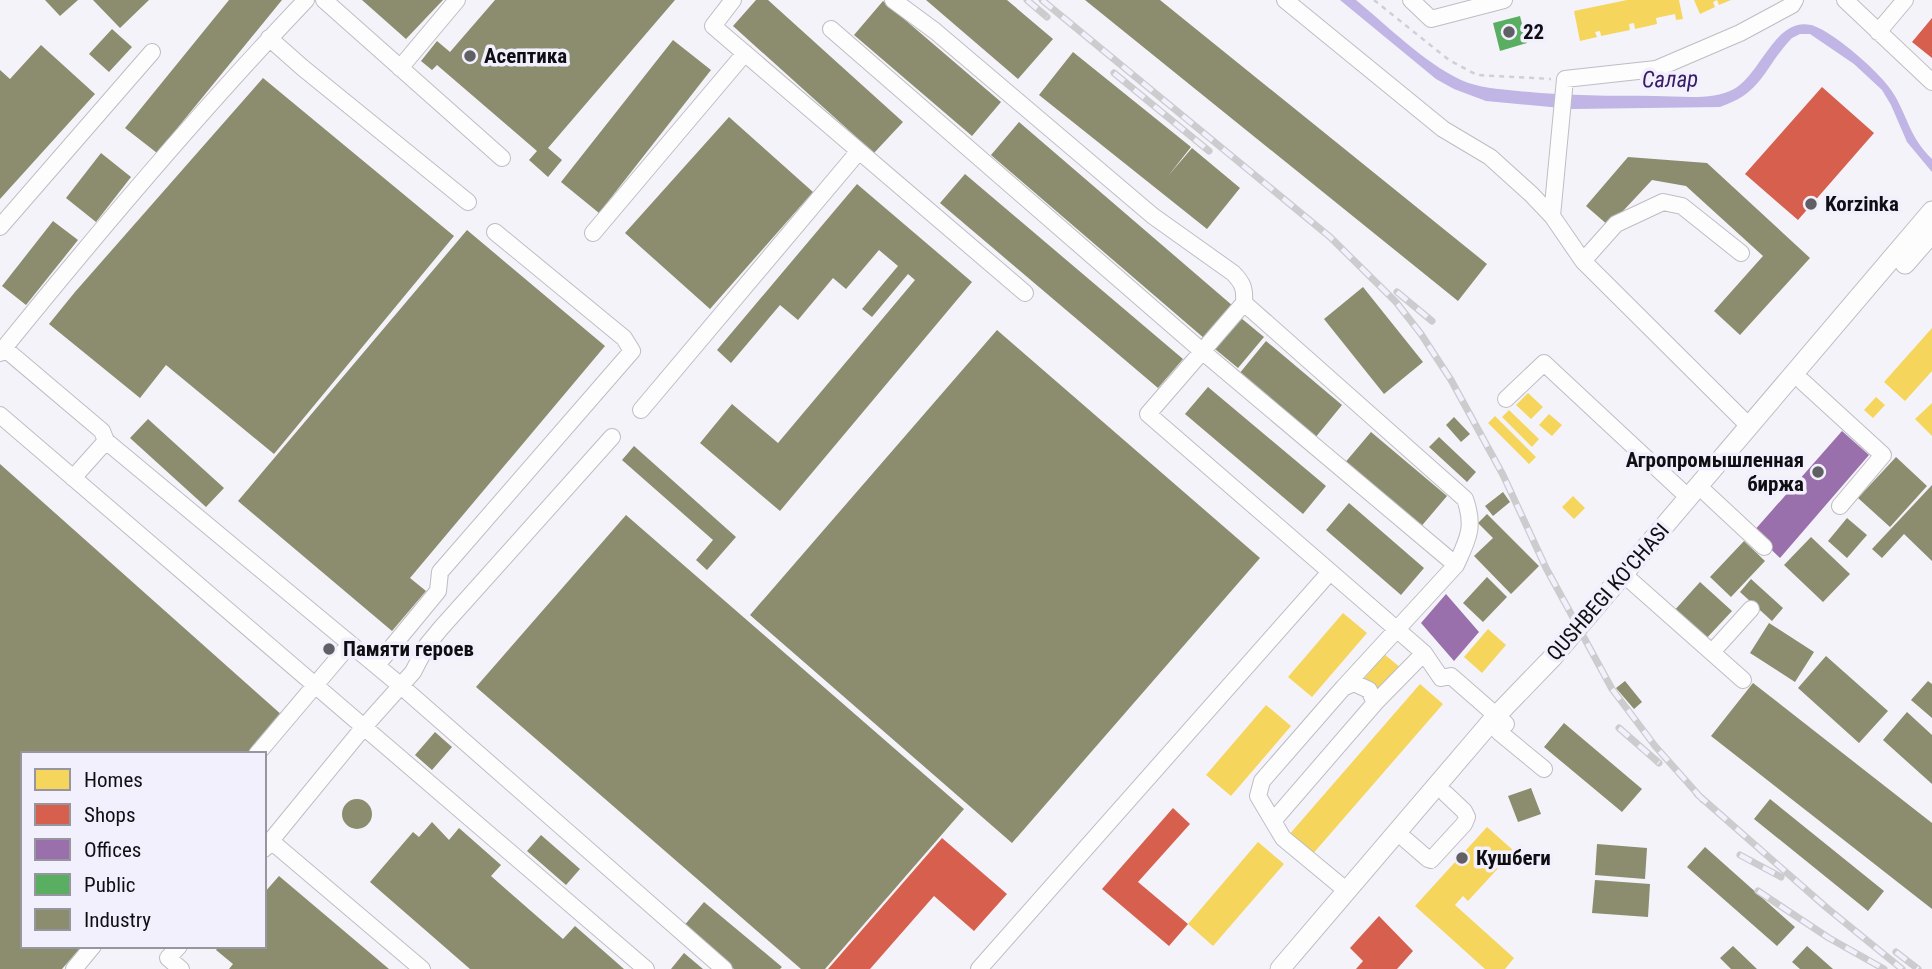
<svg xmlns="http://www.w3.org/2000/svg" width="1932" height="969" viewBox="0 0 1932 969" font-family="'Roboto Condensed',sans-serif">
  <rect width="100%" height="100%" fill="#f4f3fa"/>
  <path fill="#c0b5e5" d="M1340,0H1356C1389,27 1422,61 1461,80C1479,88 1498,89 1518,91C1564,96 1609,96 1655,96C1679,96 1712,101 1734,89C1761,74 1775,17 1811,25C1832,30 1885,76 1895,96C1909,121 1910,137 1932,159V172L1907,142L1891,105L1882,90L1854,64L1810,34H1800L1792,38C1764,67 1763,93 1720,107L1572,109L1486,101L1454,89L1436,79Z"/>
  <path fill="#f6d55c" d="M1627,0H1679L1683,19L1676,20L1675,14L1656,18L1657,24L1635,29L1634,23L1629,24L1630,30L1601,36L1600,31L1595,32L1597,37L1580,41L1574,11Z
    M1694,0H1731L1719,5L1717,0L1713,2L1715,7L1700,14Z
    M1932,328V371L1905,401L1884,382Z
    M1528,393L1543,407L1531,419L1516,405Z
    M1876,397L1885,405L1873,418L1864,410Z
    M1932,403V436L1915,419Z
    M1509,410L1539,439L1532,447L1502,417Z
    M1549,414L1562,425L1552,436L1539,425Z
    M1495,416L1536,457L1529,464L1488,423Z
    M1573,496L1585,508L1574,519L1562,507Z
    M1343,613L1367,633L1312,697L1288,677Z
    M1488,629L1506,645L1482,673L1464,657Z
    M1384,654L1401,668L1380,693L1364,679Z
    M1420,684L1443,704L1311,856L1288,836Z
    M1266,705L1291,726L1231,796L1206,775Z
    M1487,827L1514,851L1468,901L1463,896L1455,905L1514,958L1505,969H1485L1415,906Z
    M1258,842L1284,864L1213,946L1188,924Z"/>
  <path fill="#d6604d" d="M1932,18V58L1912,42Z
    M1822,87L1874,133L1798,220L1745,174Z
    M1173,808L1190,824L1138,882L1188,924L1169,946L1102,889Z
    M942,838L1007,894L974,931L934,896L870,969H828Z
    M1379,916L1413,951L1397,969H1356L1363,961L1350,948Z"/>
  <path fill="#9970ab" d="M1842,431L1869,455L1780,558L1753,532Z
    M1446,594L1479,632L1454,661L1421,623Z"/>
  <path fill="#5aae61" d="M1520,16L1527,43L1500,51L1493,23Z"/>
  <path fill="#8c8c6e" d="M45,0H78L60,16Z
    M93,0H149L120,28Z
    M229,0H282L157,153L125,128Z
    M362,0H443L406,39Z
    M495,0H675L548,148L562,160L548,177L529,160L537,151L437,65L432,70L421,61L437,41L450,52Z
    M756,0H768L903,122L874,153L733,26Z
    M926,0H1007L1053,39L1018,79Z
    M1085,0H1160L1487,264L1458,301Z
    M883,1L1001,102L972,136L854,35Z
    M112,29L132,47L109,72L89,54Z
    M673,40L711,70L599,213L561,182Z
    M41,45L95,94L0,199V70L10,79Z
    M1073,52L1191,147L1168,176L1192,148L1240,188L1207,229L1039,95Z
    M263,78L454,236L274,454L166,365L140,398L49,324L75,292Z
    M729,117L813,192L710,309L625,233Z
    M1019,122L1233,306L1205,339L991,155Z
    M101,153L131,177L96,222L66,198Z
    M1628,157L1707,163L1810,258L1740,335L1714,311L1763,256L1686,186L1652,180L1609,226L1586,206Z
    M965,174L1183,359L1158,388L940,203Z
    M857,184L972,282L780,511L700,443L732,404L778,443L915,280L908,274L872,317L862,309L898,266L879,250L846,289L833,278L798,320L780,305L731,363L717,350Z
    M53,221L78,240L26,305L2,286Z
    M467,230L605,346L410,578L426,591L392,631L238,501Z
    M1363,287L1423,362L1384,394L1324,319Z
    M1241,318L1264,337L1238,368L1215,349Z
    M997,330L1260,558L1012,843L750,615Z
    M1266,341L1342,405L1315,438L1239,374Z
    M1208,387L1326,486L1303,514L1185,414Z
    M1454,417L1470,434L1461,442L1446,425Z
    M148,419L224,488L206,507L130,438Z
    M1371,432L1447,496L1419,529L1343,465Z
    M1439,437L1476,472L1467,482L1429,447Z
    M634,446L736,537L707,570L696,560L713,540L622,460Z
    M1896,457L1927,486L1890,527L1858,498Z
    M0,464L283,716L250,754H23V946H82L62,969H0Z
    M1932,485V561L1904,534L1882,558L1872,549Z
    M1503,492L1510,502L1493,516L1485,506Z
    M1349,503L1424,568L1401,595L1326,530Z
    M1487,514L1539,566L1511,594L1474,556L1493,538L1478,523Z
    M626,515L964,809L825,969H801L476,687Z
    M1847,518L1867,535L1847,558L1828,541Z
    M1811,537L1850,574L1823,602L1784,565Z
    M1744,541L1765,561L1731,597L1710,577Z
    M1487,577L1507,597L1483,622L1463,603Z
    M1751,579L1783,608L1772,621L1740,592Z
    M1700,582L1732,611L1704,641L1673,612Z
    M1769,623L1814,652L1795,682L1750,653Z
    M1826,656L1888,711L1859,743L1798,688Z
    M1625,681L1642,702L1634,709L1616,688Z
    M1928,681L1932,684V718L1911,700Z
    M1753,683L1932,823V909L1711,736Z
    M1907,712L1932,735V784L1883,740Z
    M1564,723L1642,789L1622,812L1544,747Z
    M435,732L452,747L432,770L415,755Z
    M1531,788L1541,814L1518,822L1508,796Z
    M342 814a15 15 0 1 1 30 0a15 15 0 1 1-30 0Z
    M1770,799L1884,891L1868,911L1754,819Z
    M432,822L449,840L459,828L501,865L491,876L563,939L575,926L624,969H470L370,882L413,832L419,837Z
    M541,835L580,869L566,885L527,851Z
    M1597,844L1647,848L1645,879L1595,875Z
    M1705,847L1795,927L1777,946L1687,867Z
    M279,876L389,969H229L233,964L216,950L219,946H264V893Z
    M1595,880L1650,884L1648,917L1592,913Z
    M704,902L782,967L780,969H734L683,927Z
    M1733,946L1757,969H1731L1720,958Z
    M1807,946L1833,969H1800L1792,962Z
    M684,953L703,969H671Z"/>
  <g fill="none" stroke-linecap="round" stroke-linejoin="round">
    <defs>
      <path id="minor" d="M324,0L502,158
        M733,0L713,26L1025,293
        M893,0L935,31L1153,216L1233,273C1243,283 1245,289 1244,303L1148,414L1424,653L1441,678L1451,676L1506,724
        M1285,0L1443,129L1490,157L1531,194L1552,216L1583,261L1749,426
        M1411,0L1431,19L1504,0
        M1845,0L1932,82
        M831,29L1203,352L1456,565
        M1878,32L1905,0
        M269,38L303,68L468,202
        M400,68L457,0
        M1552,216L1565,79L1656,69L1740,33L1792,5L1795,0
        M0,227L152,52
        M593,233L745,53
        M1583,261L1616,224L1663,202L1682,206L1741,253
        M1244,303L1465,499C1475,527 1468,539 1456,565L1343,688
        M4,348L102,431L106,441L73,478
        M0,353C98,232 199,112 306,0
        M1802,381L1883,455L1840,506
        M1506,399L1544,363L1689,498
        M641,410L859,151
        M0,415L646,969
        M106,441L401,686L724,969
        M1706,493L1764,547
        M1630,580L1743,680
        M1713,651L1751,609
        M377,665L438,591L440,572L632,351L624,338L495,232
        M1375,703L1424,653
        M1499,732L1544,769
        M257,754L350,644
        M1273,821L1375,703L1369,690L1354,683L1343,688L1262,781L1258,796L1283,838L1347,891
        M1406,840L1428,859L1431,860L1464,824L1467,817L1464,811L1446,794
        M271,841L422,969
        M264,849L363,728L413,672L427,645L441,628L612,437
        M179,946L168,958L181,969
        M74,969L93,946
        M979,969L1330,572"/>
      <path id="major" d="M1905,264L1932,233
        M1280,969L1496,716L1552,658L1932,211"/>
    </defs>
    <use href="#minor" stroke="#bebdc2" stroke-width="18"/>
    <use href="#major" stroke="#bebdc2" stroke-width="21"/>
    <path stroke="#d0d0d2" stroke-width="2.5" stroke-dasharray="5 5" stroke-linecap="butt" d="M1374,0L1449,60L1477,75L1551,79"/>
    <use href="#minor" stroke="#fdfdfe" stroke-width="16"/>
    <use href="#major" stroke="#fdfdfe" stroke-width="19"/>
    <defs>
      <path id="rail" d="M1027,0L1047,17
        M1042,0L1330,237L1396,302L1421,334L1451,380L1503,475L1546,568L1612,689L1655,746L1703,800
        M1114,73L1209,151
        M1397,292L1432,321
        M1619,728L1659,763
        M1697,794L1827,908L1902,969
        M1740,855L1781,877
        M1758,891L1829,938L1884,969
        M1896,952L1918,969"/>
    </defs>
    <use href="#rail" stroke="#cccbce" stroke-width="7"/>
    <use href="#rail" stroke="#f2f0fd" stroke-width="4.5" stroke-dasharray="13" stroke-linecap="butt"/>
  </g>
  <g fill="#5f5f64" stroke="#f2f0fd" stroke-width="2.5">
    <circle cx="1509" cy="32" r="7"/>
    <circle cx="470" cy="56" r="7"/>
    <circle cx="1811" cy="204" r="7"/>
    <circle cx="1818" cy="472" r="7"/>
    <circle cx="329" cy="649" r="7"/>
    <circle cx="1462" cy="858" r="7"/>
  </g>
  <g text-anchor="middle" stroke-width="7" stroke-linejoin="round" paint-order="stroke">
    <g font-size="21" font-weight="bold" fill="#0f0f13" stroke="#f2f0fd" text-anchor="start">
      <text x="1523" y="39">22</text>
      <text x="484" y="63">Асептика</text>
      <text x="1825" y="211">Korzinka</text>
      <text x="1804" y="467" text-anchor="end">Агропромышленная<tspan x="1804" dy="24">биржа</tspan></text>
      <text x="343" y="656">Памяти героев</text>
      <text x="1476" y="865">Кушбеги</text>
    </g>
    <g font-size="21" fill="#0f0f13" stroke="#f2f0fd">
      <text transform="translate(1608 592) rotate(-49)" y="7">QUSHBEGI KO'CHASI</text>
    </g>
    <g font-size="23" font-style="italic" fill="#381c68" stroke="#f2f0fd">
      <text transform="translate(1670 79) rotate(-1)" y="8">Салар</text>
    </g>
  </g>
  <rect x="21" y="752" width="245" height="196" fill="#f2f0fd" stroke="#97969f" stroke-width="2"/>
  <rect x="35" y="769" width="35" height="21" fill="#f6d55c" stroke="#97969f" stroke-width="2"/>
  <text x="84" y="787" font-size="21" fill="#0f0f13">Homes</text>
  <rect x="35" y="804" width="35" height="21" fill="#d6604d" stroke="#97969f" stroke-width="2"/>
  <text x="84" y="822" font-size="21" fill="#0f0f13">Shops</text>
  <rect x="35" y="839" width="35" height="21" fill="#9970ab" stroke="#97969f" stroke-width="2"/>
  <text x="84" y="857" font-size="21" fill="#0f0f13">Offices</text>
  <rect x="35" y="874" width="35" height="21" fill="#5aae61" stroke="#97969f" stroke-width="2"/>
  <text x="84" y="892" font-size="21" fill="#0f0f13">Public</text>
  <rect x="35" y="909" width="35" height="21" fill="#8c8c6e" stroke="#97969f" stroke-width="2"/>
  <text x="84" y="927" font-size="21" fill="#0f0f13">Industry</text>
</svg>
